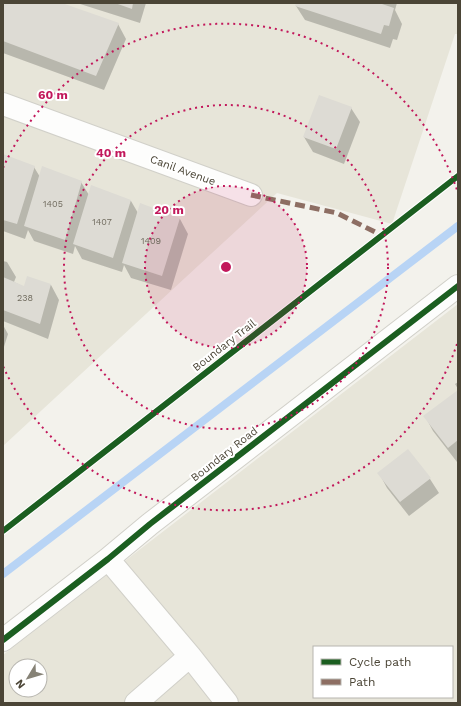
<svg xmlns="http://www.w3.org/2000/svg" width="461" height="706" viewBox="0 0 461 706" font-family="'Work Sans',sans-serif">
  <rect width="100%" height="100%" fill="#f3f2ec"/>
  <path fill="#e7e5d9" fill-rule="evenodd" d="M3,3H458V34H455L392,224L277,193L3,446Z
    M458,304V703H3V655ZM314,647H452V697H314ZM16,666H40V690H16Z"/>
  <path fill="#0003" d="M6,3H59L118,24L126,39L104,90L3,53V10Z
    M77,3H146L140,23Z
    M297,3H397L395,10L402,24L397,40L393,39L390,48L305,20L296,6Z
    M351,108L360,122L344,164L313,152L304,137Z
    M3,155L34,167L40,177L81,182L89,195L131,201L138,213L180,219L188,234L171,290L131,278L124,265L122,272L82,259L75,246L73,254L34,241L28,230L25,239L3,231Z
    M3,261L7,262L16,277L14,282L24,287L51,285L59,300L48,339L3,321Z
    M3,325L8,334L3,350Z
    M458,382V389L455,384Z
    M458,391V462H457L433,431L425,416Z
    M379,473L430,479L439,493L409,516L387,488Z"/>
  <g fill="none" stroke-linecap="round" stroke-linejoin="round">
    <path stroke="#b8d4f5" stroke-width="8" d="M3,574L458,226"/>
  </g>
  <path fill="#dddbd4" d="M5,3H62L119,23L96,76L3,41V8Z
    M115,3H133L132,9Z
    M296,3H379L394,8L389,26L384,25L381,34L295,6Z
    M319,95L352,107L336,149L303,137Z
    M3,154L35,166L17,224L3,220Z
    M42,166L82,181L65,240L24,226Z
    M91,185L131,200L113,258L73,244Z
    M140,203L180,218L162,276L122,263Z
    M27,276L51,284L40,324L3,310V277L24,286Z
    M458,390V440L448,448L423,416Z
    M408,449L431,478L400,502L377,473Z"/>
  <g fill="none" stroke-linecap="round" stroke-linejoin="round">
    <defs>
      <path id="minor" d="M3,104L251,195
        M108,559L190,656L136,703
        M3,640L108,559L150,524L458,286
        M190,656L227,703"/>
    </defs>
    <use href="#minor" stroke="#d1d0c9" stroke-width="24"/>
    <use href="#minor" stroke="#fdfdfc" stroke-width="22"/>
    <path stroke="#8d6e63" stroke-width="5" stroke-dasharray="10 5" stroke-linecap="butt" d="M251,195L337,213L381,235"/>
    <defs>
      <path id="cycleway" d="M3,531L458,176
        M3,640L108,559L150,524L458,286"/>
    </defs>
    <use href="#cycleway" stroke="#fff" stroke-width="8"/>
    <use href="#cycleway" stroke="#1b5e20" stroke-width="6"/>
  </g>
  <circle cx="226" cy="267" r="81" fill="#c2185b" fill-opacity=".12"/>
  <g fill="none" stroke="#c2185b" stroke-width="2" stroke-dasharray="2 4">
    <circle cx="226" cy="267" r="81"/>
    <circle cx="226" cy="267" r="162"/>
    <path d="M457 344A244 244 0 0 1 3 366M3 168A244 244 0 0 1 457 190"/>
  </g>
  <g text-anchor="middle" stroke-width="4" stroke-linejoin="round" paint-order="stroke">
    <g font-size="9" fill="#706b5e">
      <text x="53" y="207">1405</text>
      <text x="102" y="225">1407</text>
      <text x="151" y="244">1409</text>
      <text x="25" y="301">238</text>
    </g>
    <g font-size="11" fill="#4b4536" stroke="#fff">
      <text transform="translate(183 170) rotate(20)" y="4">Canil Avenue</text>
      <text transform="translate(224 345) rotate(-38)" y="4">Boundary Trail</text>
      <text transform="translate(224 454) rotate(-38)" y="4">Boundary Road</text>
    </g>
  </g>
  <circle cx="226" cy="267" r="6" fill="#c2185b" stroke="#fff" stroke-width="2"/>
  <g font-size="12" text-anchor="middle" font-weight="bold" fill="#c2185b" stroke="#fff" stroke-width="4" stroke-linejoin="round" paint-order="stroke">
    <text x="53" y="99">60 m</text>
    <text x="111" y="157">40 m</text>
    <text x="169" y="214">20 m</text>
  </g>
  <rect width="461" height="706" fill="none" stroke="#4b4536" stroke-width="8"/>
  <rect x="313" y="646" width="140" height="52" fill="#ffffff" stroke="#b7b5af"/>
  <rect x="321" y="659" width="20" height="6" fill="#1b5e20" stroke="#b7b5af"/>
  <text x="349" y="666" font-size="12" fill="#4b4536">Cycle path</text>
  <rect x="321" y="679" width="20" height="6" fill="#8d6e63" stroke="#b7b5af"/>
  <text x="349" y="686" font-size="12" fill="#4b4536">Path</text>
  <g transform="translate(28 678) rotate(232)"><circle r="19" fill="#ffffff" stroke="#b7b5af"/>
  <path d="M0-3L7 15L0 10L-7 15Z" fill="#868276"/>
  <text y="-6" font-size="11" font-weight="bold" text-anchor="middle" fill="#4b4536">N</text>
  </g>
</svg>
